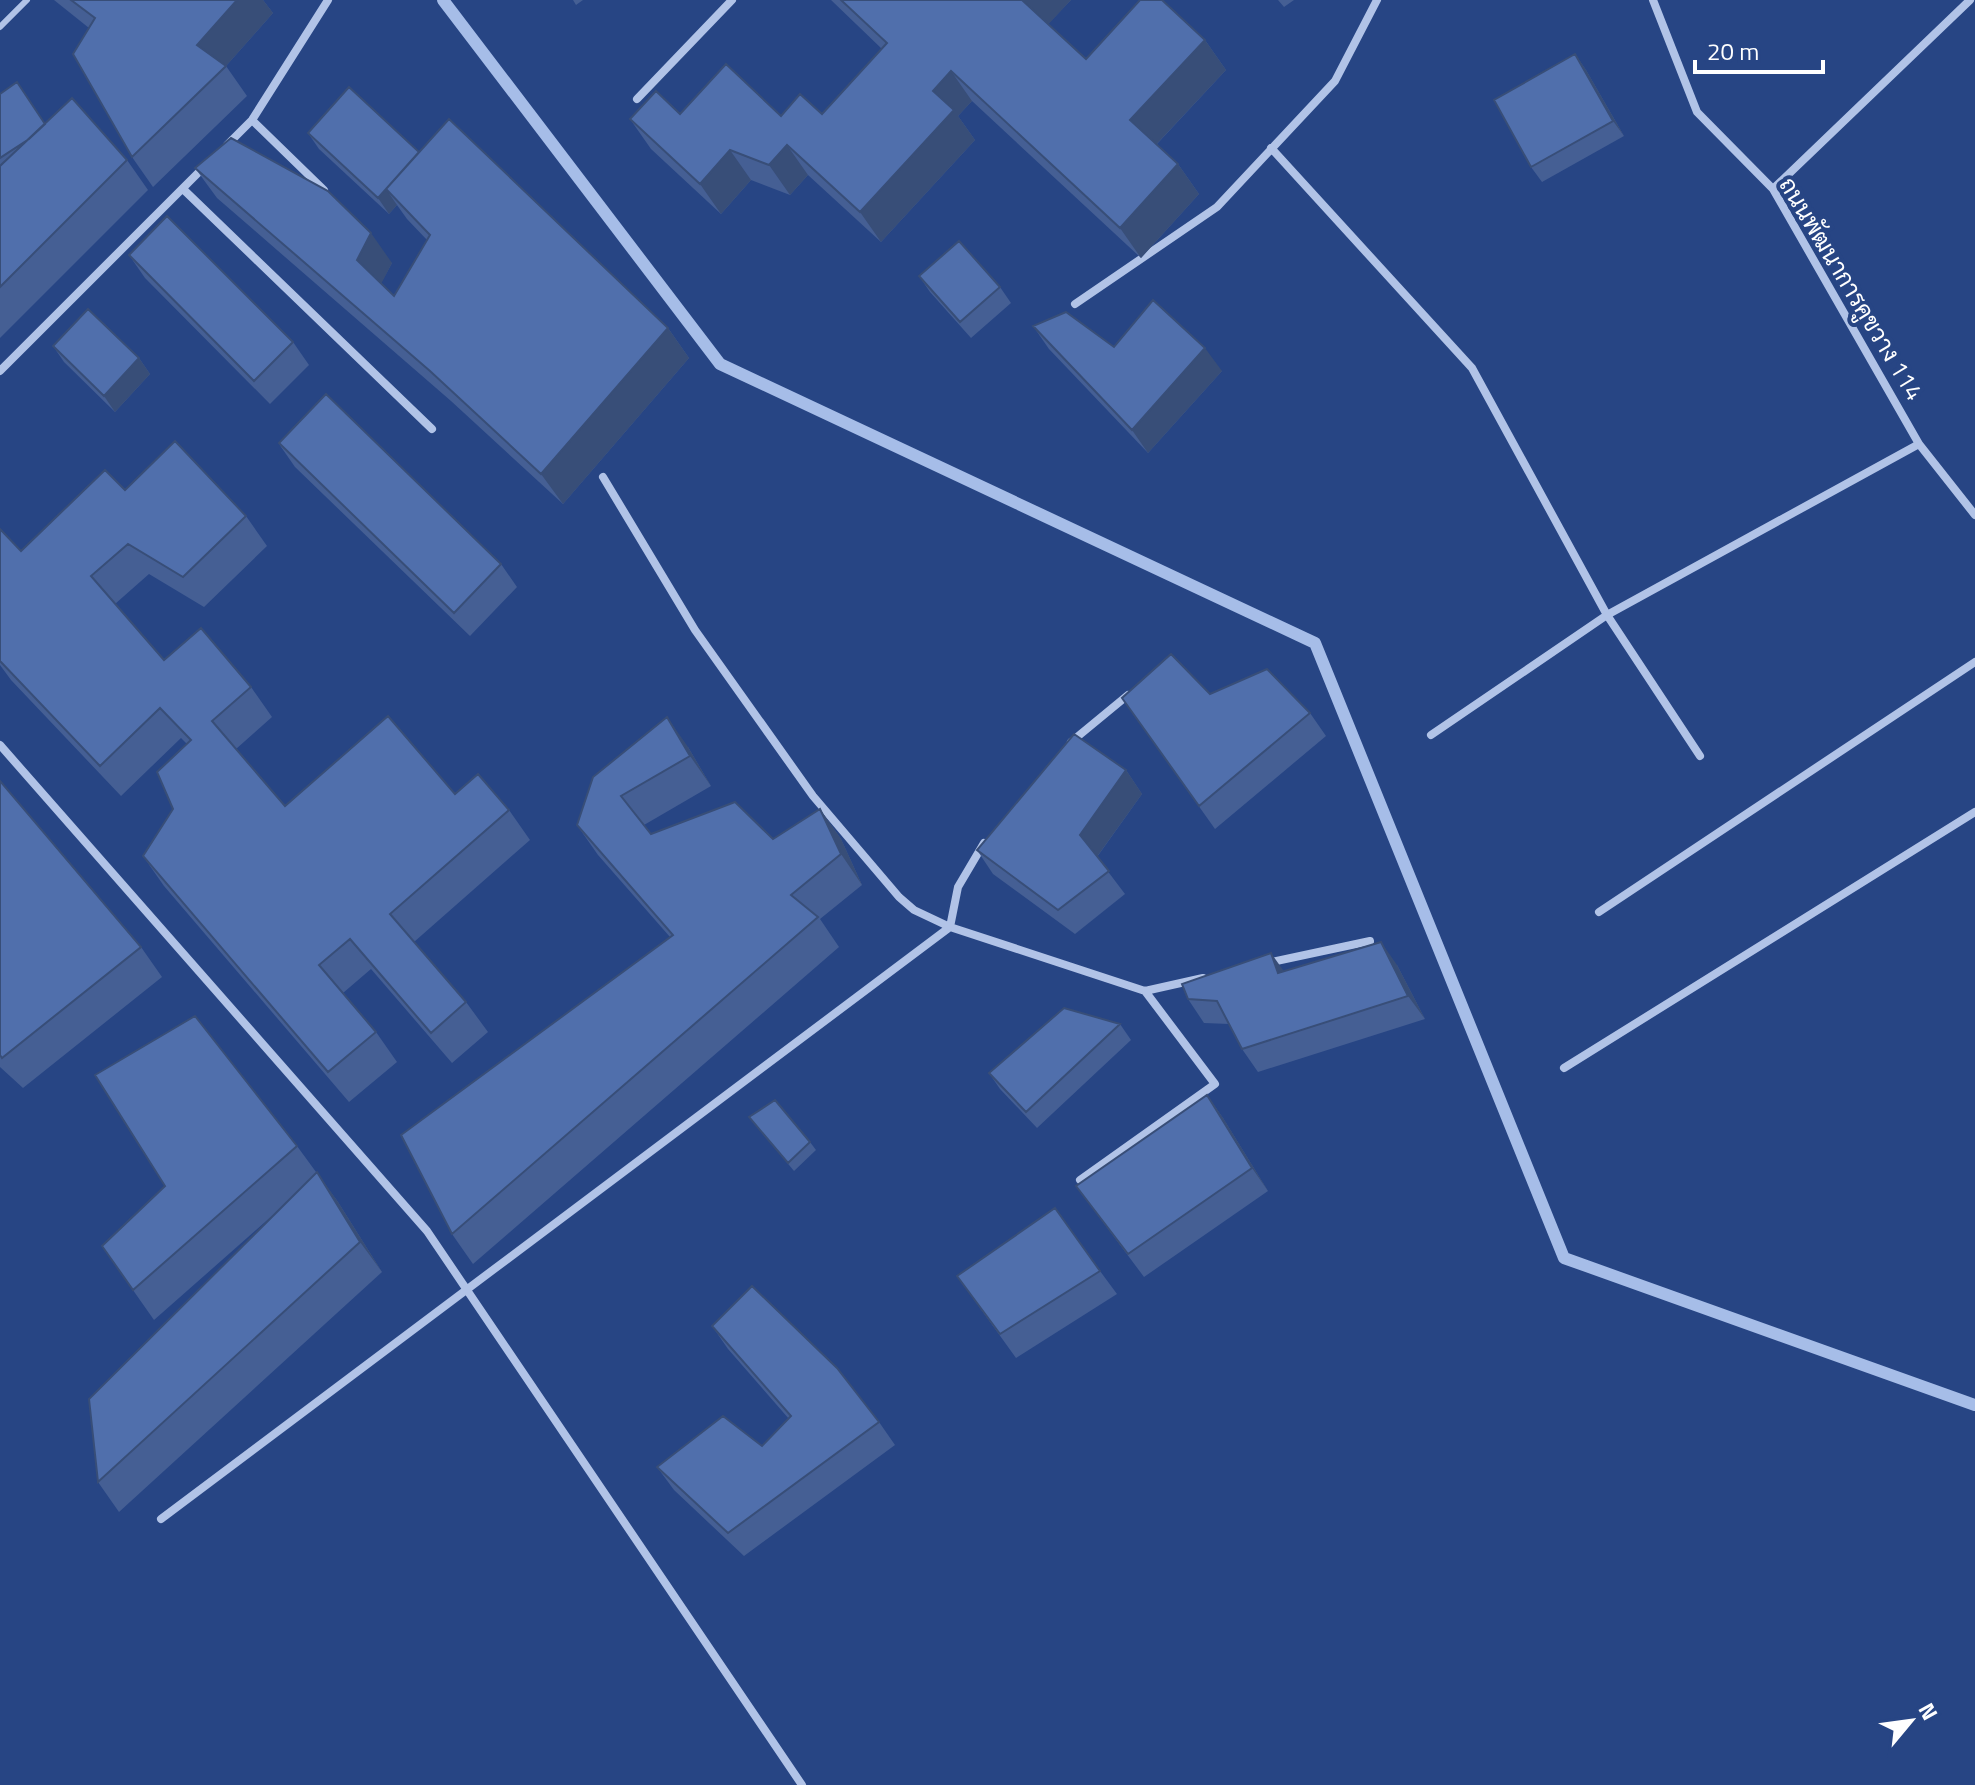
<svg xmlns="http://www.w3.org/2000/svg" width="1975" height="1785" viewBox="0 0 1975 1785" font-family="'Titillium Web',Sarabun,sans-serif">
  <rect width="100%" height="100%" fill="#274584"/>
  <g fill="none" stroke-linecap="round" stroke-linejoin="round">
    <path stroke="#a6bde8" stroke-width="12" d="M443,0L720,364L1315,643L1564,1258L1975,1405"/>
    <path stroke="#b1c3e7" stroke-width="6" d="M0,27L27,0"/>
    <path stroke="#b1c3e7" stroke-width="8" d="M1653,0L1697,112L1773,189L1919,444L1975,515
      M637,99L732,0
      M252,120L324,190
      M227,145L252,120L328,0
      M1271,148L1472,368L1607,615L1700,756
      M183,189L432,429
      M1773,189L1970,0
      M1075,304L1217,207L1335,81L1377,0
      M0,371L206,165
      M603,477L695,630L813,796L899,897L914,910L950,927L958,887L984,843
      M1431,735L1607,615L1919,444
      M1071,742L1128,695
      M0,745L427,1231L802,1785
      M1599,912L1975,662
      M1267,963L1370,941
      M1564,1068L1975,812
      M1080,1180L1215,1084L1145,991
      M161,1519L950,927L1145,991L1203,978"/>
  </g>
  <path fill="#455f94" d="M54,0H263L273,13L226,66L247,96L153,187L132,157L89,28Z
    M573,0H583L576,5Z
    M831,0H1071L1048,24L1086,59L1205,40L1226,70L1157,144L1178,164L1199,194L1141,258L972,101L958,116L975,140L881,242L808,175L790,195L751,180L721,214L651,149L630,119L680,114L781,116L822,114L882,49Z
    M1278,0H1294L1284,7Z
    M1575,54L1586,70L1624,136L1542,182L1531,167Z
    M0,94L45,124L127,160L148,190L0,338Z
    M308,133L419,152L668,328L689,358L563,504L451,401L217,198L195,168L392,263L381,283L394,296L427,240L407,219L397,205L389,214L319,149Z
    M129,255L293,342L309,365L270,404L145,278Z
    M919,276L1000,287L1011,303L971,338L930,292Z
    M1033,326L1114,347L1222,371L1148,453L1049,349Z
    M53,346L139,358L150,374L115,412L64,362Z
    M279,444L501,564L517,587L470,636L295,467Z
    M125,490L246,516L267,546L204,607L149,574L115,604L164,660L251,687L272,717L236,749L285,806L455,794L509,810L530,840L414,942L466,1002L488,1032L452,1063L371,969L343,993L376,1032L397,1062L349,1102L164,886L143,856L173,809L187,744L181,738L121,796L11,680L0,665V529L21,551Z
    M1210,694L1310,713L1326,736L1215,829L1122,698Z
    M688,747L711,786L644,825L651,834L773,839L820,809L841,839L862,885L820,919L839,947L473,1264L452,1234L670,937L598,855L577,825Z
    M1126,770L1142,794L1097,857L1125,894L1075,934L993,874L977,850Z
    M0,781L141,947L162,977L23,1088L0,1067Z
    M1397,965L1425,1019L1258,1072L1242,1049L1229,1024L1204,1023L1188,999L1284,972Z
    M1120,1024L1131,1040L1037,1128L1000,1089L989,1073Z
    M1207,1095L1223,1118L1268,1191L1144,1277L1076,1186Z
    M749,1117L810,1142L816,1150L794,1171Z
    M297,1146L338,1202L382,1272L119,1512L98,1482L272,1216L154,1320L102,1246Z
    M1100,1271L1117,1294L1016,1358L957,1276Z
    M712,1326L879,1422L895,1445L744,1556L674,1490L657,1467L762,1446L789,1419L728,1349Z"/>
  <path fill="#384e78" d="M237,0H263L273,13L226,66L197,45Z
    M1022,0H1071L1043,30Z
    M1205,40L1226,70L1151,150L1130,120Z
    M1575,54L1586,70L1624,136L1613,121Z
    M951,71L972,101L958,116L975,140L881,242L860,212L933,91Z
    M787,145L808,175L790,195L769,165Z
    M730,150L751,180L721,214L700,184Z
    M1178,164L1199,194L1141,258L1120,228Z
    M386,189L397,205L389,214L378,198Z
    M371,233L392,263L378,290L357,260Z
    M668,328L689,358L563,504L541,474Z
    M1205,348L1222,371L1148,453L1132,430Z
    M139,358L150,374L115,412L104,396Z
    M667,717L688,747L711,786L690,756Z
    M1126,770L1142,794L1096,858L1080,835Z
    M820,809L841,839L862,885L841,854Z
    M1381,942L1397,965L1425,1019L1408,996Z
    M1271,953L1288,977L1278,973Z
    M1207,1095L1223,1118L1268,1191L1252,1168Z
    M317,1172L338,1202L382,1272L360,1242Z"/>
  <path fill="#506fac" stroke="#384e78" stroke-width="2" d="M71,0H237L197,45L226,66L132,157L73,54L95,18Z
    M841,0H1022L1086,59L1140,0H1162L1205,40L1130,120L1178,164L1120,228L951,71L933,91L954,110L860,212L787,145L769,165L730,150L700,184L630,119L656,91L680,114L726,64L781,116L800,94L822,114L887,43Z
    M1575,54L1613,121L1531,167L1494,100Z
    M17,82L45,124L29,139L0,158V94Z
    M349,87L419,152L378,198L308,133Z
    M72,98L127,160L0,287V166Z
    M449,119L668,328L541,474L430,371L195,168L231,138L328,191L371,233L357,260L394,296L430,235L386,189Z
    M167,216L293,342L254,381L129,255Z
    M959,241L1000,287L960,322L919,276Z
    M1153,300L1205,348L1132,430L1033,326L1066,312L1114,347Z
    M88,309L139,358L104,396L53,346Z
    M326,394L501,564L454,613L279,443Z
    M175,441L246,516L183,577L128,544L91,576L164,660L201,628L251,687L212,721L285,806L388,716L455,794L478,774L509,810L390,914L466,1002L431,1033L350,939L319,965L376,1032L328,1072L143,856L173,809L157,772L191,740L160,708L100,766L0,661V529L21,551L105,470L125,490Z
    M1171,654L1210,694L1267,669L1310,713L1199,806L1122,698Z
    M667,717L690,756L621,796L651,834L735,802L773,839L820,809L841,854L791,895L818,917L452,1234L401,1135L673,935L577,825L593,777Z
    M1074,734L1126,770L1080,835L1109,871L1058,910L977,850Z
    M0,781L141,947L2,1058L0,1055Z
    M1381,942L1408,996L1242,1049L1217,1001L1188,999L1182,984L1271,953L1278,973Z
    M1064,1008L1120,1024L1026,1112L989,1073Z
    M195,1016L297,1146L133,1290L102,1246L165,1186L95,1075Z
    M1207,1095L1252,1168L1128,1254L1076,1186Z
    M775,1100L810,1142L788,1163L749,1117Z
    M317,1172L360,1242L98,1482L89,1399Z
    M1055,1208L1100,1271L1000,1334L957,1276Z
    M752,1286L837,1368L879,1422L728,1533L657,1467L723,1416L762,1446L791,1416L712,1326Z"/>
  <g text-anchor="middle" stroke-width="8" stroke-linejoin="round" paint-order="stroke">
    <g font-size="24" fill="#fff" stroke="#274584">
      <text transform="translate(1851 289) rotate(59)" y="8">ถนนพัฒนาการคูขวาง 114</text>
    </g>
  </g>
  <g transform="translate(1911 1721) rotate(61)" stroke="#274584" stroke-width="6" paint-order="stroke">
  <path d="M0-6L14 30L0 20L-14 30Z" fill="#ffffff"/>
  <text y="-12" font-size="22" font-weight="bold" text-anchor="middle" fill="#ffffff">N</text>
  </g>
  <path d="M1695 60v12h128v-12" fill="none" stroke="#ffffff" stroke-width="4"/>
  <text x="1707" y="60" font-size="24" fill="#ffffff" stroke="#274584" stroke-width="6" paint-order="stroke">20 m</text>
</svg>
